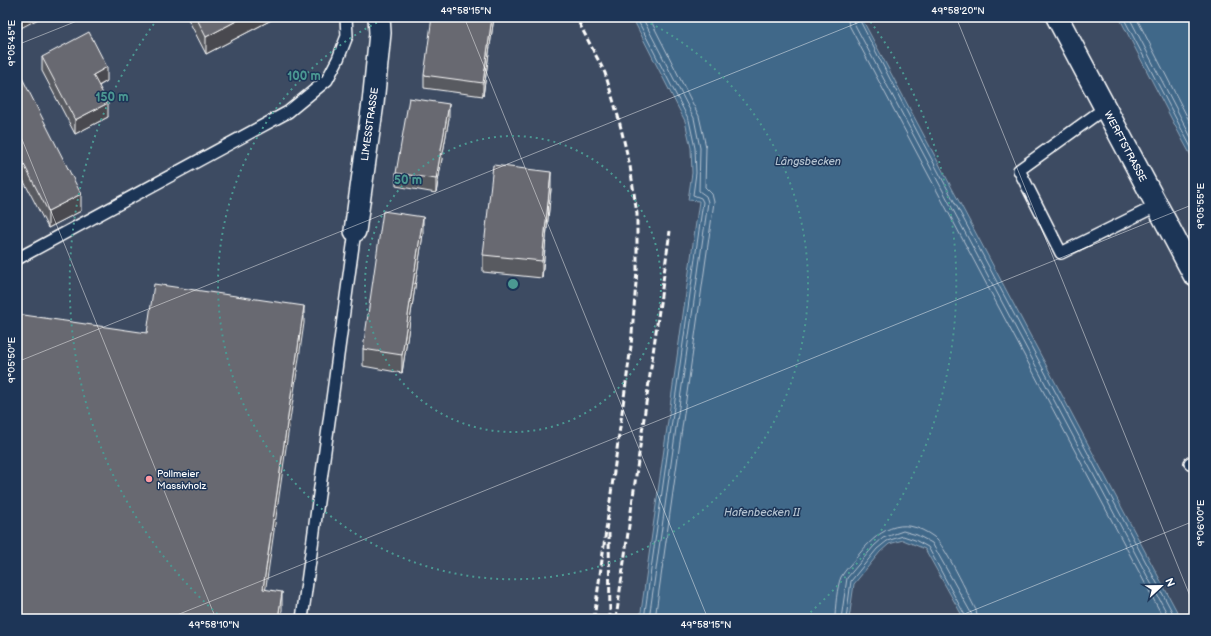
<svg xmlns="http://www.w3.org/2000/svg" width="1211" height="636" viewBox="0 0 1211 636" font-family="'Balsamiq Sans',sans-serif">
  <rect width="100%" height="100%" fill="#2c3f5c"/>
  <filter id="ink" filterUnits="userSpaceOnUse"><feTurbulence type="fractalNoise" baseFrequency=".025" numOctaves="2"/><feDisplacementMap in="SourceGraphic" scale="8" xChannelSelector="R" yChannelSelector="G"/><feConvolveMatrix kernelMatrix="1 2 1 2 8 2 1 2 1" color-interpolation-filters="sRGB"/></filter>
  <g filter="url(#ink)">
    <path fill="#3e4c62" d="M17,17H1119L1194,161V619H17Z"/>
    <path fill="#416789" stroke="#8da4b8" d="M632,17H861L1181,619H964L925,549L903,540L889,544L880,552L854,584L849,619H640L699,201L688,200L692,173L691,148L685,121Z
      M1119,17H1194V161L1183,141Z"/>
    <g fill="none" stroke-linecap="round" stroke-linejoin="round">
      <path stroke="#b3c2d0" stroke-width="1" d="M636,17L689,120L695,148L696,173L693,195L701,198L703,202L644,619
        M642,17L694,118L700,148L699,191L706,196L708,202L649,619
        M649,17L699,116L706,147L705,187L712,194L714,202L655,619
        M847,17L849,25L1164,619
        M853,17L854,23L1170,619
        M858,17L921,139L1176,619
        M1123,17L1194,153
        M1129,17L1194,143
        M1136,17L1194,130
        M835,619C835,609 837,586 841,577C845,570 851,564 856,558C877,531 901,513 934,537C945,545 968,595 976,610L978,619
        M841,619L847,578L874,546L883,538L903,531L917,535L932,543L971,613L972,619
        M846,619L851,581L877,549L887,541L903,536L915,540L928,547L967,619"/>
      <defs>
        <path id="lane" d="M1105,108L1019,170L1061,253L1158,205
          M17,259L288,112L327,80L338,59L347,36L346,17
          M1190,463L1194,461
          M302,619L355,231"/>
        <path id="street" d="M1057,17L1194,275
          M355,231L373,103L380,33L379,17"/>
      </defs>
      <use href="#lane" stroke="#fff" stroke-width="14"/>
      <use href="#street" stroke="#fff" stroke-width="24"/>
      <use href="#lane" stroke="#1d3557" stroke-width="11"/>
      <use href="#street" stroke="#1d3557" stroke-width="21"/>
      <path stroke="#fff" stroke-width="3" stroke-dasharray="6 3" stroke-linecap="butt" d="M579,23L605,73L618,116L630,166L637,214V270L631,346L594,619
        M609,533L610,619
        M616,619L670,231"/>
    </g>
    <path fill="#595a61" stroke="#fff" d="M187,17H277L206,54Z
      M494,17L483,96L424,88V75Z
      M42,57L107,81L99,86L108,117L75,134L42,71Z
      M17,68L81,211L48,228L17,168Z
      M449,118L436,193L396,186V173Z
      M551,189L542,278L483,272V255Z
      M423,234L402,373L363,366V349Z"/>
    <path fill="#494a4f" stroke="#fff" d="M17,17H42L17,30Z
      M244,17H277L206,54V37Z
      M492,17H494L483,96V83Z
      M107,67V81L93,89V75Z
      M108,103V117L75,134V120Z
      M449,104V118L436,193V179Z
      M551,172V189L542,278V261Z
      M81,194V211L48,228V211Z
      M423,217V234L402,373V355Z
      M304,306V323L263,607V589Z
      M282,592V610L280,619H278Z"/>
    <path fill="#686971" stroke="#fff" d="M196,17H244L206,37Z
      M432,17H492L483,83L424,75Z
      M89,32L107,67L93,75L108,103L75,120L42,57Z
      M17,68L81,194L48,211L17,151Z
      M409,98L449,104L436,179L396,173Z
      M493,165L551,172L542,261L483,255Z
      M383,211L423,217L402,355L363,349Z
      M154,284L304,306L263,589L282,592L278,619H17V314L147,333Z"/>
  </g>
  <path fill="none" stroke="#fff" stroke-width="1" stroke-opacity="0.45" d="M464,17L708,619M956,17L1194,606M17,45L87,17M17,127L216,619M17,362L872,17M167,619L1194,204M952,619L1194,521"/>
  <g fill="none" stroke="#4b9892" stroke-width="2" stroke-dasharray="2 4">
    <circle cx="513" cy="284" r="148"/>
    <path d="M640 18A295 295 0 1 1 386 18"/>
    <path d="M222 618A443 443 0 0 1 159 17M867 17A443 443 0 0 1 804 618"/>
  </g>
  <circle fill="#ff9aa2" stroke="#1d3557" stroke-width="1.5" cx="149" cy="479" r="4"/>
  <g text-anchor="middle" stroke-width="3" stroke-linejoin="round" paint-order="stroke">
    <g font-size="10" fill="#fff" stroke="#1d3557">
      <text transform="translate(369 124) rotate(-82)" y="4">LIMESSTRASSE</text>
      <text transform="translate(1126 146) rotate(62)" y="4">WERFTSTRASSE</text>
    </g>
    <g font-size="10" fill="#fff" stroke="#1d3557" text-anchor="start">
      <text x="157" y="477">Pollmeier<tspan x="157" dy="12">Massivholz</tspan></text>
    </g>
    <g font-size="11" font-style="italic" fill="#b3c2d0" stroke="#1d3557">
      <text x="808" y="165">Längsbecken</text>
      <text x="762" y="516">Hafenbecken II</text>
    </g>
  </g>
  <circle cx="513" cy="284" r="6" fill="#4b9892" stroke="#1d3557" stroke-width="2"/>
  <g font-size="12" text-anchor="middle" font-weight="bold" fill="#4b9892" stroke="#1d3557" stroke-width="3" stroke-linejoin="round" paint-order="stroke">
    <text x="304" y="80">100 m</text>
    <text x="112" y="101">150 m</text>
    <text x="408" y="184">50 m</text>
  </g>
  <rect width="1211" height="636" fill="none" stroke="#1d3557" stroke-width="44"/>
  <g transform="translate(1161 586) rotate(68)" stroke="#1d3557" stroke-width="3" paint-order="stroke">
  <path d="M0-3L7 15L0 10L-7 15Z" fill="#ffffff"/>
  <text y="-6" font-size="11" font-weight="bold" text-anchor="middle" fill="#ffffff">N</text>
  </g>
  <rect x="22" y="22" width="1167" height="592" fill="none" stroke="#fff" stroke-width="1.5"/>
  <g font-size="10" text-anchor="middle" fill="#fff">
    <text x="466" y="14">49°58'15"N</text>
    <text x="958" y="14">49°58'20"N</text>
    <text transform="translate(11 43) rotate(-90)" y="4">9°05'45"E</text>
    <text transform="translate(1200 206) rotate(-90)" y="4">9°05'55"E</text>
    <text transform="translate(11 360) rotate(-90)" y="4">9°05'50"E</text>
    <text transform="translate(1200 523) rotate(-90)" y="4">9°06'00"E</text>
    <text x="214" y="628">49°58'10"N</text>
    <text x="706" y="628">49°58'15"N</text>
  </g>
</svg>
